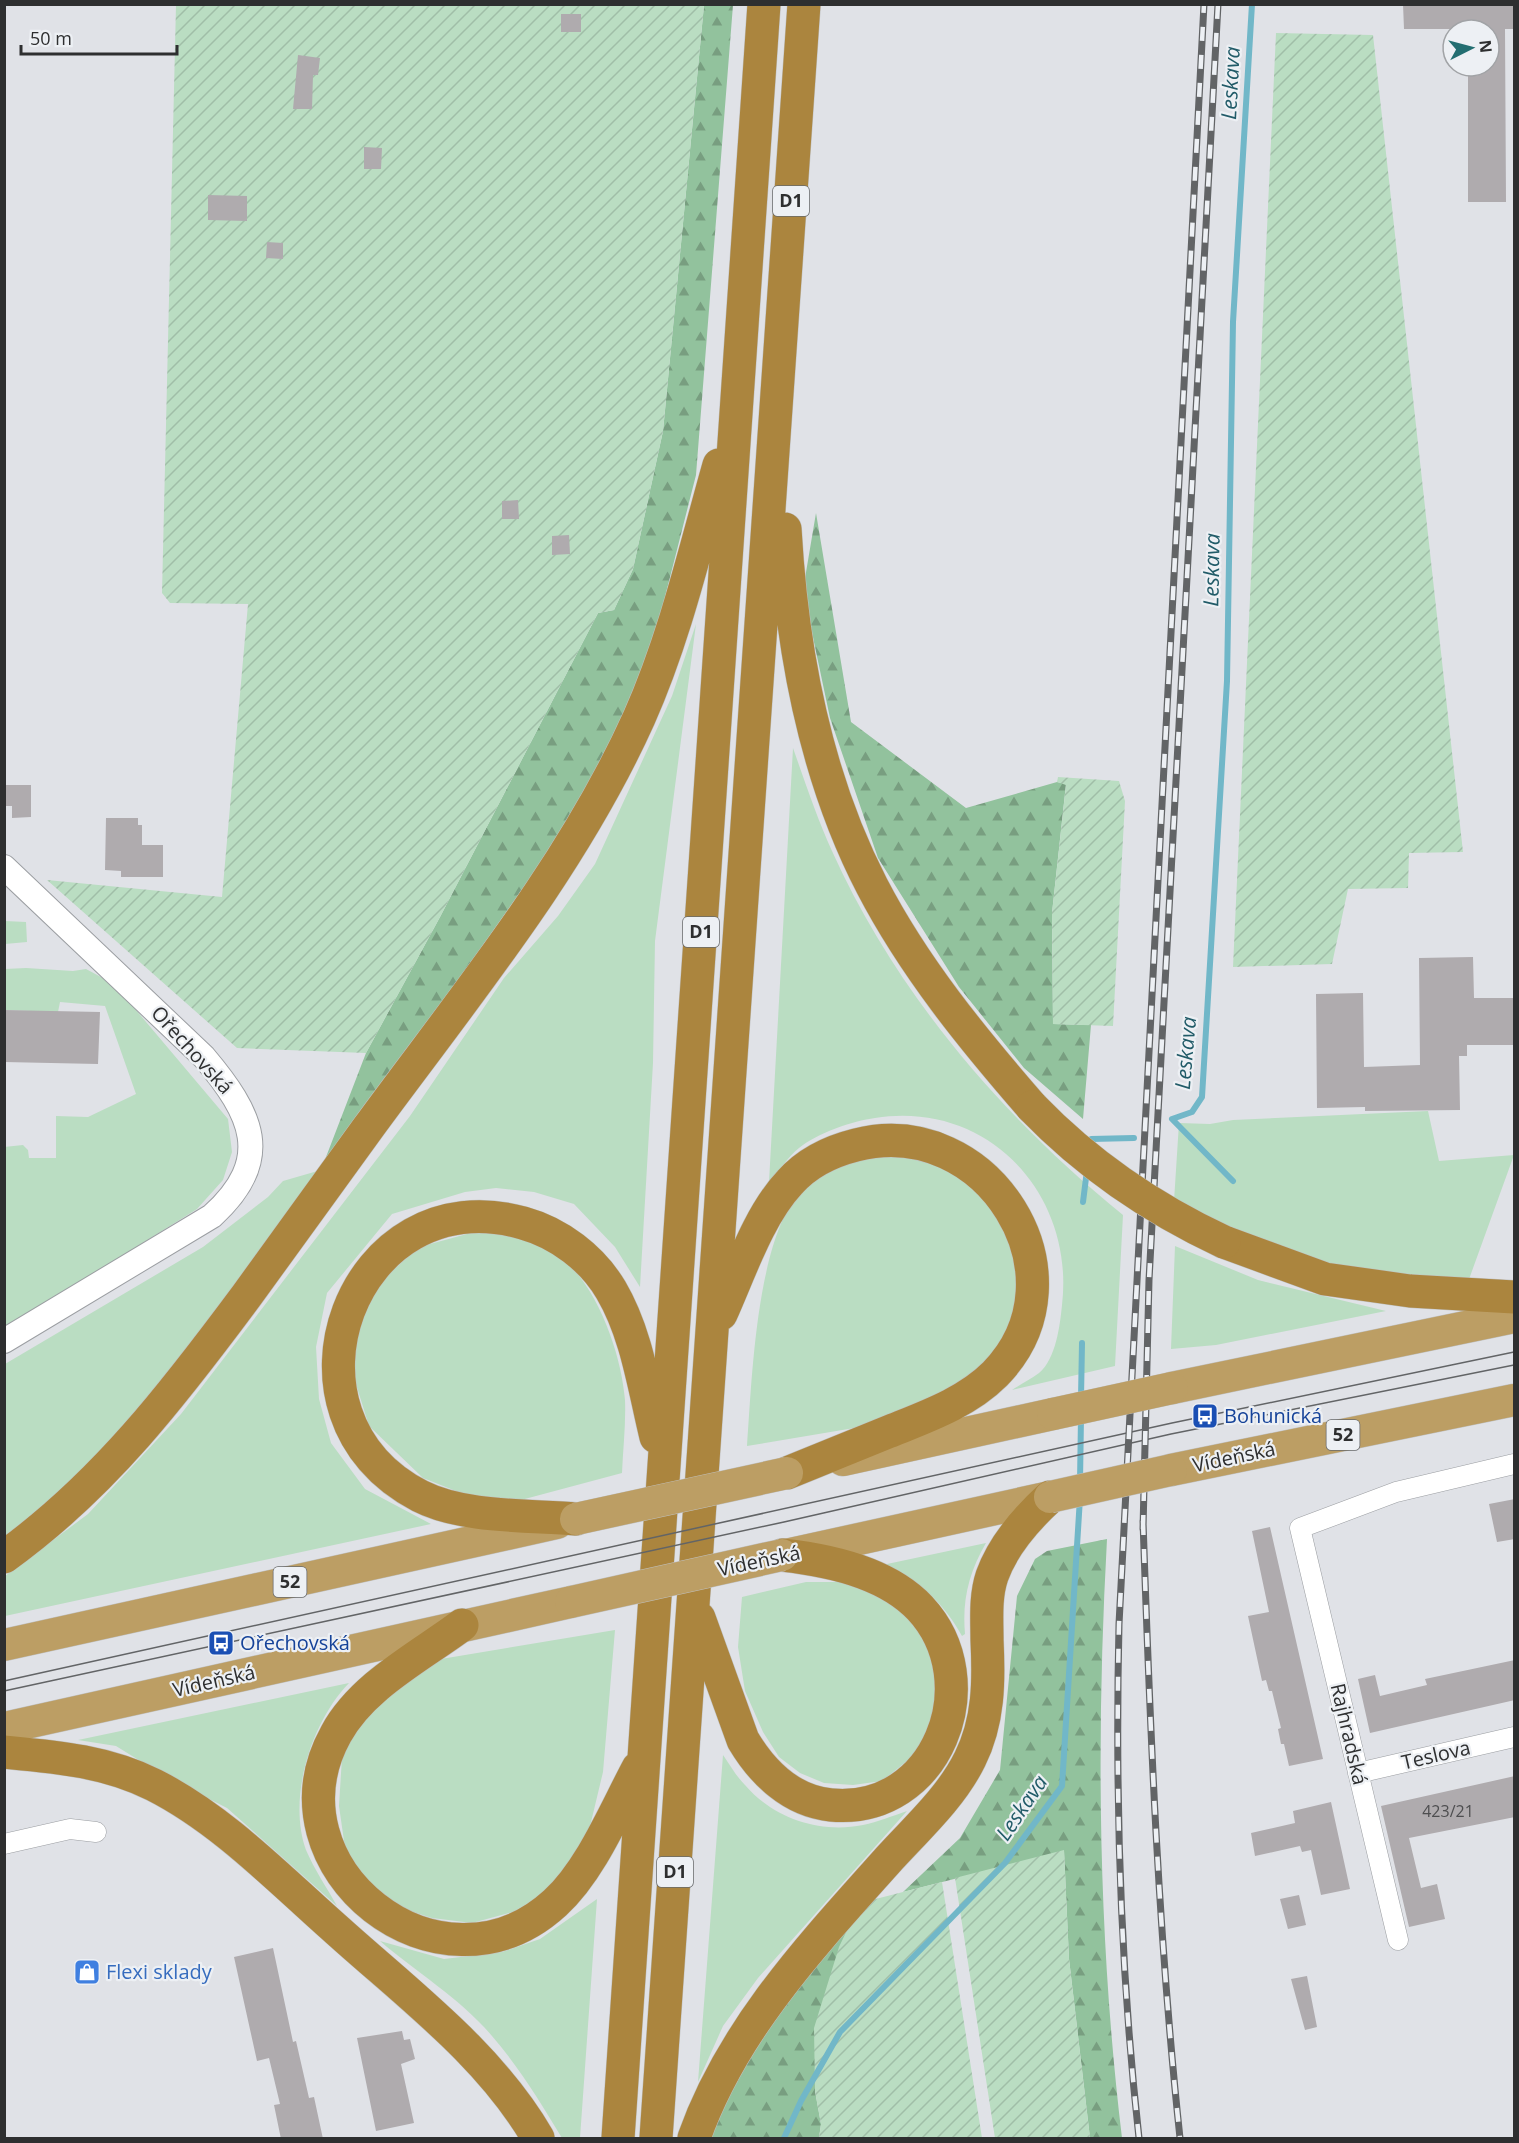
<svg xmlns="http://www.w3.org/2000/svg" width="1519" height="2143" viewBox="0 0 1519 2143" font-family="'Open Sans',sans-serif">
  <defs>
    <pattern id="forest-firs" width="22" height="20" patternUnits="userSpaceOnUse" patternTransform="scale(1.5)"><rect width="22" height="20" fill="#92c29d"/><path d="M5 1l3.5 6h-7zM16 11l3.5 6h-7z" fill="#789e80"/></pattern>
    <pattern id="garden-furrows" width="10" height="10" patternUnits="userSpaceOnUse" patternTransform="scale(1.5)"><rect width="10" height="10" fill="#baddc2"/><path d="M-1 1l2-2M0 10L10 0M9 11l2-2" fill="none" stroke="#a0bea7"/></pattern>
  </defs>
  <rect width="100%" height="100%" fill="#e0e2e7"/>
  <path fill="#baddc2" d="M696,624L655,941L653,1063L640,1287L615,1247L574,1204L534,1192L496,1188L465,1192L392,1214L327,1293L316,1347L319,1399L331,1443L365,1489L431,1524L5,1616V1576L88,1514L181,1414L410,1116L504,978L558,916L595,864L672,696Z
    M793,748C805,782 817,818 832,851C896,993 1002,1117 1123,1215L1115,1366L1012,1390C1021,1384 1031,1379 1039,1373C1056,1359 1060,1325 1062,1305C1075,1194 988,1100 875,1118C853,1121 817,1133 799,1148C788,1157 779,1171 769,1182Z
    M5,921L26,922L27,942L5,944Z
    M26,968L73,971L86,969L114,984L228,1119L232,1152L223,1180L197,1209L5,1329L4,1147L23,1145L28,1150L29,1158H56V1116L88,1117L136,1094L105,1006L60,1002L58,1012L5,1010V969Z
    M1428,1111L1439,1161L1514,1155L1468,1282L1282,1261L1174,1201L1179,1123L1210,1124L1233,1120Z
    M877,1153L948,1158L1010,1220L1020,1317L990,1368L884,1423L747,1446C752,1379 756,1241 801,1190C820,1169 851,1162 877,1153Z
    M321,1170L191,1353L62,1496L5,1543V1364L203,1247L268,1197L283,1181Z
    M478,1231C497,1235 519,1236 537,1242C590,1262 621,1348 625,1400C626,1424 623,1449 622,1473L521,1500L466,1495L423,1478L369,1426L355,1381V1325L373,1288L419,1247Z
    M1175,1246L1258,1280L1386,1311L1216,1345L1171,1349Z
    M986,1543C969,1572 962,1600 965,1634L962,1636C944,1603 920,1582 887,1567V1564Z
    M806,1582H846L915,1610L948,1691L927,1745L882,1781L853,1785L824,1783L800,1773L779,1757L763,1732L745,1691L738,1647L742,1597Z
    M615,1630L603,1772L587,1839L564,1882L513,1912L472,1923L432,1918L401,1908L368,1884L345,1848L339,1806L342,1757L352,1726L378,1697L441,1659Z
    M349,1683C312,1721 287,1797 306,1850C314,1869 327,1888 337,1906L227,1808L166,1777L116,1746L78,1740Z
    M723,1755C730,1765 736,1776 745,1785C773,1818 820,1834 863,1825C878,1822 892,1816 907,1811L758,1978L723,2026L698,2082Z
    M597,1899L580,2138H562C541,2103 519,2067 492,2036C461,1999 416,1972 380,1941L444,1959L502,1952L540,1939Z"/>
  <path fill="url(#forest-firs)" d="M704,5H733L696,475L650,656L581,806L404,1057L321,1170L366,1053L440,917L598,613L614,610L633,569L663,431Z
    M816,513L851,722L966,808L1057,782L1066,784L1052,913L1053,1024L1091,1025L1083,1119L1024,1068L959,987L878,858L830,718L803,590Z
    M1107,1539C1096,1739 1098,1939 1122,2138H1090L1069,1959L1064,1851L903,1892L960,1838L1000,1770L1017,1596L1035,1559L1047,1551Z
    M860,1903L815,2091L821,2124L819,2138H705L735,2069Z"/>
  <path fill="url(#garden-furrows)" d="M176,5H704L663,431L633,569L614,610L598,613L440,917L366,1053L237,1048L47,880L222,897L248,604L170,603L162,593Z
    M1276,33L1373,35L1463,852L1409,853L1408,888L1348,889L1332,964L1233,967Z
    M1058,777L1119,781L1125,801L1113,1026L1053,1024L1052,913L1066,785L1057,782Z
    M1064,1850L1069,1959L1090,2138H995L955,1878Z
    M942,1882L982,2138H819L821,2124L815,2091L814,2028L839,1947L860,1903Z"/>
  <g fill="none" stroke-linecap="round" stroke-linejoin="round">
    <path stroke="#71b7c8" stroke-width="6" d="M1090,1145L1091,1139L1134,1138
      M1233,1181L1172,1119L1192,1112L1202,1097L1227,681L1233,322L1252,4
      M1083,1202L1087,1170
      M1081,1398L1082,1343
      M1080,1482L1081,1417
      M784,2138L801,2101L840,2032L1005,1863L1062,1786L1080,1498"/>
  </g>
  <path fill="#afabae" d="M1403,4H1515V29H1505L1506,202H1468V66H1489V29H1404Z
    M561,14H581V32H561Z
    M298,55L320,58L318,75H313L312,109H293Z
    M364,147L382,148L381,169H364Z
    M208,195L247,196V221L208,220Z
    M267,242L283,243V259L266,258Z
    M518,500L519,519H502V501Z
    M569,535L570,554L552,555V536Z
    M4,785H31V817L12,818V806H4Z
    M106,818H138V825H142V845H163V877H121V871L105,870Z
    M1473,957L1474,998H1515V1045H1467V1056H1459L1460,1110L1365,1111V1107L1317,1108L1316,994L1363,993L1364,1067L1420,1065L1419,958Z
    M4,1010L100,1012L98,1064L4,1062Z
    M1515,1499V1539L1497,1542L1489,1504Z
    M1270,1527L1323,1759L1289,1766L1284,1744H1281L1278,1729L1281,1728L1272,1691H1269L1266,1680L1262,1681L1248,1616L1269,1612L1252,1531Z
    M1515,1660V1700L1370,1733L1358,1679L1375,1675L1380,1696L1427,1685L1425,1679Z
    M1515,1776V1817L1409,1838L1421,1888L1437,1884L1445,1919L1409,1927L1381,1806Z
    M1331,1802L1350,1889L1321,1895L1311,1850L1302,1852L1300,1846L1255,1856L1251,1833L1295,1823L1293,1811Z
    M1299,1895L1306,1925L1288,1929L1280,1899Z
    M273,1948L293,2042L296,2041L309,2098L314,2097L323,2139H281L274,2105L280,2104L269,2058L257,2061L234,1957Z
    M1307,1976L1317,2027L1305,2030L1291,1979Z
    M402,2031L404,2040L410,2039L415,2059L401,2064L414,2123L376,2131L357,2038Z"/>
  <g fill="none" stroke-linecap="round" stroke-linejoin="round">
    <defs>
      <path id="minor" d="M1358,1773L1514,1737
        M4,1844L70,1829L96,1832
        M1398,1940L1300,1528L1396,1492L1514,1464"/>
      <path id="tertiary" d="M4,867L204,1057C252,1114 275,1159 212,1216L4,1341"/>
      <path id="trunk" d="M1172,1388L1514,1317
        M843,1460L1053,1414
        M1171,1470L1514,1400
        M786,1555L1050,1497
        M4,1645L557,1523
        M4,1728L571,1602"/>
      <path id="motorway" d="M785,529C792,652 815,776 872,886C914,967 972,1038 1032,1107
        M1224,1242L1325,1279L1410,1291L1514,1297
        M721,1314C740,1272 758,1216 790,1182C807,1163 832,1151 856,1145C987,1111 1091,1276 995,1374C966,1403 925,1417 888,1432C854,1446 821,1459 787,1473
        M576,1519C528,1515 463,1518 420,1496C263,1415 352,1175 523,1223C559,1233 592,1258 611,1290C637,1334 644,1388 656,1437
        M4,1557C103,1486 175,1392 247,1295C287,1239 328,1184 368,1128C464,997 572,867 639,718C675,637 695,550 719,465
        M699,1618L743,1740C762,1772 791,1801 831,1805C937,1815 989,1682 920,1608C886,1572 829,1560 782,1555
        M462,1625C419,1657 362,1686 336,1734C262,1867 440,2008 555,1903C591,1870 615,1811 638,1768
        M4,1752C57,1757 106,1761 154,1785C223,1820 280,1880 338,1931C409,1995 490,2055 538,2138
        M618,2138L764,4
        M656,2138L804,4
        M694,2138C732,2030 812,1945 887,1861C915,1830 951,1798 970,1759C989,1721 989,1681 987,1640C987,1619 985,1597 992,1576C1003,1545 1026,1519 1050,1497"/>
    </defs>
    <use href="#minor" stroke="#9b9ea2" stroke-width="21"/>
    <use href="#tertiary" stroke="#9b9ea2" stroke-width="26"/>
    <use href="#trunk" stroke="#c0c1c1" stroke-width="33"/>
    <use href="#motorway" stroke="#c0c1c1" stroke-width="34"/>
    <use href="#minor" stroke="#fff" stroke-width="20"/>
    <use href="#tertiary" stroke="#fff" stroke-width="24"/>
    <use href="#trunk" stroke="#bc9e64" stroke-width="32"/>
    <use href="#motorway" stroke="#ab853e" stroke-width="33"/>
    <path stroke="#626466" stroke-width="1.5" d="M4,1681L1172,1423L1514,1352
      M4,1691L784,1522L1171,1434L1514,1365"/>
    <defs>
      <path id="rail" d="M1143,1521C1150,1727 1158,1933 1180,2138
        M1143,1529L1149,1280L1218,4
        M1139,2138C1120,1967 1115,1796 1119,1624L1204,4"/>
    </defs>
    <use href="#rail" stroke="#626466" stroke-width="7"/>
    <use href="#rail" stroke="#edf0f4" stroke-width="4.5" stroke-dasharray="14" stroke-linecap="butt"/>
    <defs>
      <path id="trunk-bridge" d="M1053,1414L1172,1388
        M1050,1497L1171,1470
        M576,1519L787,1473
        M571,1602L782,1555"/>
      <path id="motorway-bridge" d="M1032,1107C1088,1165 1151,1208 1224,1242"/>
    </defs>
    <use href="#trunk-bridge" stroke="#c0c1c1" stroke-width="33" stroke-linecap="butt"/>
    <use href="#motorway-bridge" stroke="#c0c1c1" stroke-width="34" stroke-linecap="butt"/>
    <use href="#trunk-bridge" stroke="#bc9e64" stroke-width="32"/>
    <use href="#motorway-bridge" stroke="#ab853e" stroke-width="33"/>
  </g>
  <defs>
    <symbol id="bus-square" viewBox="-11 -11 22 22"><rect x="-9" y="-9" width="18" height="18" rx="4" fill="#1a4fb4" stroke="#edf0f4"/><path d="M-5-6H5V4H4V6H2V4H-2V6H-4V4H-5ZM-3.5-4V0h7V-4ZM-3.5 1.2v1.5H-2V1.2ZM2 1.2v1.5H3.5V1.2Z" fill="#fff"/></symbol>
    <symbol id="shop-square" viewBox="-11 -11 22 22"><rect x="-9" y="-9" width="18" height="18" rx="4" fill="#3f7fe0" stroke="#edf0f4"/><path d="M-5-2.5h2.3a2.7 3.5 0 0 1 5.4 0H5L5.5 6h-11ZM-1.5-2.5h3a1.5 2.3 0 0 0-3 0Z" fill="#fff"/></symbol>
  </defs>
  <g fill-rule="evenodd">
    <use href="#bus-square" x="1190" y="1401" width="30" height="30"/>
    <use href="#bus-square" x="206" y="1628" width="30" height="30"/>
    <use href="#shop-square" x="72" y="1957" width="30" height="30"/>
  </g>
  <g text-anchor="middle" stroke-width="4.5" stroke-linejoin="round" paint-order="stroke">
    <g font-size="16" fill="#4e4e50">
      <text x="1448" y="1817">423/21</text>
    </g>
    <g fill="#edf0f4" stroke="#67696b" stroke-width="1.5">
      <rect x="773" y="186" width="36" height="30" rx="4.5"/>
      <rect x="683" y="917" width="36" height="30" rx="4.5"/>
      <rect x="1326.5" y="1420" width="33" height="30" rx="4.5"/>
      <rect x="273.5" y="1567" width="33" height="30" rx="4.5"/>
      <rect x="657" y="1857" width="36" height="30" rx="4.5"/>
    </g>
    <g font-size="18" font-weight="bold" fill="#2e2f30">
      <text x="791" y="207">D1</text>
      <text x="701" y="938">D1</text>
      <text x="1343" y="1441">52</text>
      <text x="290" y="1588">52</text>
      <text x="675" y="1878">D1</text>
    </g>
    <g font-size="20" fill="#2e2f30" stroke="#edf0f4">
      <text transform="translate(192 1050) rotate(48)" y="7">Ořechovská</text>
      <text transform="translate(1234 1457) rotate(-12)" y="7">Vídeňská</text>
      <text transform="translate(759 1561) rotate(-12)" y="7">Vídeňská</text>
      <text transform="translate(214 1681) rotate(-13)" y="7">Vídeňská</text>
      <text transform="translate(1349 1734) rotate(77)" y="7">Rajhradská</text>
      <text transform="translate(1436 1755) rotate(-13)" y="7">Teslova</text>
    </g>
    <g font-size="20" fill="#164399" stroke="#edf0f4" text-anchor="start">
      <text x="1224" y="1423">Bohunická</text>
      <text x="240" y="1650">Ořechovská</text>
    </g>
    <g font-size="20" fill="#366cbe" stroke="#edf0f4" text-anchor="start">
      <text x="106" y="1979">Flexi sklady</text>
    </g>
    <g font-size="21" font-style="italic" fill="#215b68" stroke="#edf0f4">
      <text transform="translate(1231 83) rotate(-87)" y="7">Leskava</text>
      <text transform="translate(1212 570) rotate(-89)" y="7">Leskava</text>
      <text transform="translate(1186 1053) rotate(-85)" y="7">Leskava</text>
      <text transform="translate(1022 1808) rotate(-56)" y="7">Leskava</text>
    </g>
  </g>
  <rect width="1519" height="2143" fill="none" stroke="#2e2f30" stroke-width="12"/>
  <g transform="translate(1471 48) rotate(84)"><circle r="28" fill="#edf0f4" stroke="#a1a3a6" stroke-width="1.5"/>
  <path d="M0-4.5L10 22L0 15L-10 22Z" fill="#236e71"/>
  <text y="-9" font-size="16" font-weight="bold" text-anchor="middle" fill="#2e2f30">N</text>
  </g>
  <path d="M21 45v9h156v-9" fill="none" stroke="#2e2f30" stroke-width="3"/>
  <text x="30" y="45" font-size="18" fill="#2e2f30" stroke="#edf0f4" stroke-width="4.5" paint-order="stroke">50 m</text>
</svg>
